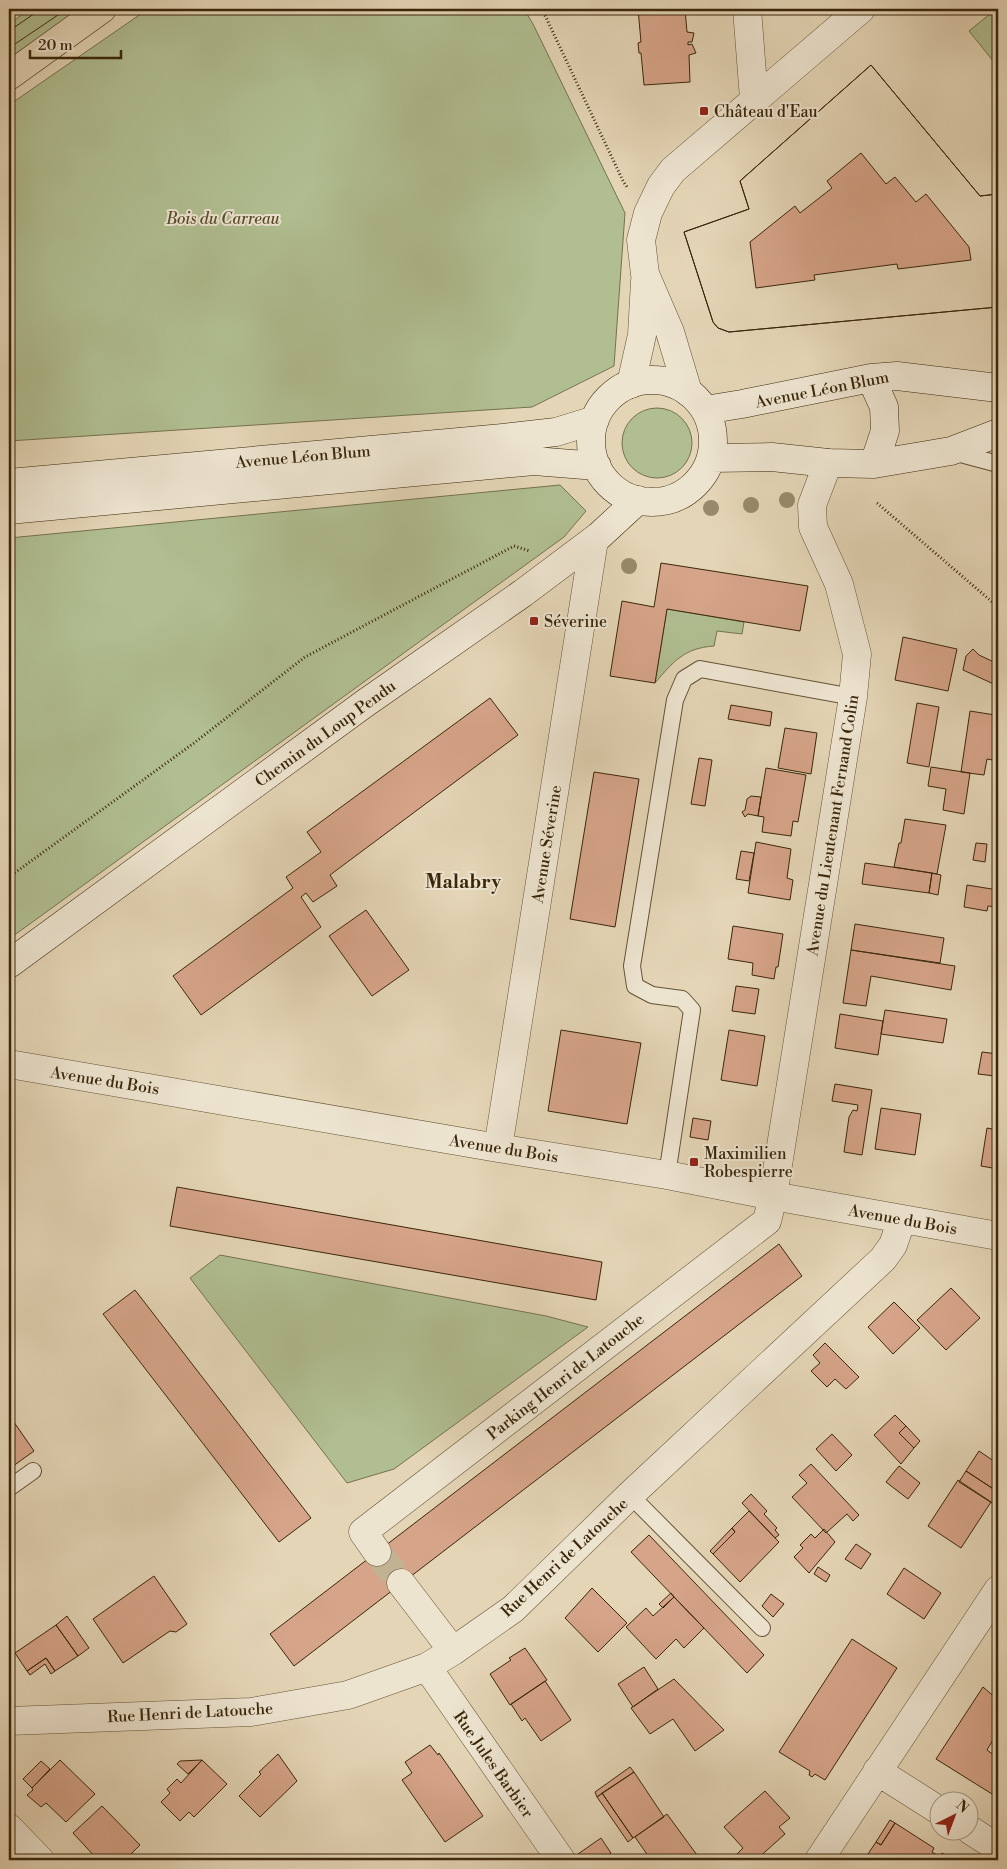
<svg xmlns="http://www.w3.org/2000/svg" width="1007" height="1869" viewBox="0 0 1007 1869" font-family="'Libre Bodoni',serif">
  <rect width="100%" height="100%" fill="#e4d5b6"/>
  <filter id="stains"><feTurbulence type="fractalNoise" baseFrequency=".004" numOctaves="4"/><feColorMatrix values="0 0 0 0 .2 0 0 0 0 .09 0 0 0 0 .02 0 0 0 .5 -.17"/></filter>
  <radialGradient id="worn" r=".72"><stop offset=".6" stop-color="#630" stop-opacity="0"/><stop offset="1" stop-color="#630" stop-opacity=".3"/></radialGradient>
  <path fill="#b0be91" stroke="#75724e" d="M30,9H87L9,64V24Z
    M148,9H524L533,24L625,213L614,366L532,407L9,441V105Z
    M996,9H998V67L969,31Z
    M622 443a35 35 0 1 1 70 0a35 35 0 1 1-70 0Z
    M560,485L586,511L564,537L9,939V538Z
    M667,609L744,622L742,634L717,631L714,646C684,648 673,662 655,683Z
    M220,1255L546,1316L588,1327L394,1469L347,1483L190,1278Z"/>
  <path fill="#d6a489" stroke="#3a260a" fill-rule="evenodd" d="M638,9H685L687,32L694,33L692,42H688V45L692,44L696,53L689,55L690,82L644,85L641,53H639L638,43L641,42Z
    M871,65L980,196L998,194V307L729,332L718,328L713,322L684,232L749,209L740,181ZM861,153L886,184L895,177L916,202L926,194L969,247L971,260L898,269L897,264L814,275L815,280L756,288L750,242L795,206L800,213L832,188L827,181Z
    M871,65L980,196L998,194V307L729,332L718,328L713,322L684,232L749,209L740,181Z
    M993,505H998V543H996Z
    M661,563L808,586L800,631L667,609L655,683L610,676L622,601L654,607Z
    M903,637L957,649L948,691L895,680Z
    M973,649L979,655L998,664V686L963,670L966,656Z
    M490,698L518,735L330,875L337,886L313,902L306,893L301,897L321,927L201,1015L173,976L293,888L286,877L321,852L307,832Z
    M917,703L939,707L929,767L907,763Z
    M731,705L772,712L770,726L728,719Z
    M970,711L995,715V728L998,729V761L987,759L984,775L961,772Z
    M785,728L817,733L811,774L778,768Z
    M699,758L712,760L705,806L691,804Z
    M931,767L970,773L964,814L943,810L946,789L928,786Z
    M766,768L806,775L798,822L793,821L791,836L762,832L764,817L758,816Z
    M594,772L639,779L615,927L570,919Z
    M751,796L761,797L758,816L748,814L745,817L742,812L745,810L747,799Z
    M905,819L946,825L937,874L894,867L899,843H901Z
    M756,842L791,849L787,878L793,880L790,900L748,893Z
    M976,843L987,844L985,862L973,860Z
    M741,851L754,853L749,881L736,879Z
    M865,863L932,873L929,893L862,884Z
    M932,873L941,875L938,895L929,893Z
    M967,885L998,890V907L988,906L987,911L964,907Z
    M366,910L409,970L372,996L329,936Z
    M855,924L944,938L940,963L851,950Z
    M733,926L783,934L778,967H776L774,979L752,975L753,963L728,959Z
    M851,950L955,966L951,990L871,976L866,1006L843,1003Z
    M736,986L759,989L755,1014L732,1011Z
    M885,1010L947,1019L943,1043L881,1034Z
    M840,1014L883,1021L878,1055L835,1048Z
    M561,1030L641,1043L627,1124L548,1111Z
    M729,1030L765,1036L757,1086L721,1080Z
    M982,1052L998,1054L995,1076L978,1074Z
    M835,1084L872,1090L862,1155L844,1152L849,1117L853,1110L857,1111L858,1105L832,1101Z
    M881,1108L921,1114L915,1155L875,1149Z
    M693,1118L711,1121L708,1140L690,1137Z
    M987,1128L998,1130V1169L981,1166Z
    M177,1187L602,1262L596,1300L170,1226Z
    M779,1244L802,1276L294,1666L270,1634Z
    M951,1288L980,1318L946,1350L917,1320Z
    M135,1290L311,1518L279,1542L103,1314Z
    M894,1302L920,1328L893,1354L868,1327Z
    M825,1343L859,1377L846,1389L835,1379L827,1387L811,1371L820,1363L813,1355Z
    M9,1415L34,1451L9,1469Z
    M895,1415L906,1426L899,1433L914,1448L901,1464L874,1435Z
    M906,1426L920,1441L914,1448L899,1433Z
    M832,1434L852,1455L836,1471L816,1449Z
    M979,1451L998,1464V1492L966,1471Z
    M811,1464L859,1515L853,1521L847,1514L826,1533L792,1497L807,1483L799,1475Z
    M899,1466L920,1483L908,1499L886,1482Z
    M966,1471L998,1492L992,1503L959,1482Z
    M958,1480L991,1502L961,1548L928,1526Z
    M751,1494L767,1511L764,1514L777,1528L775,1530L779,1535L775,1538L742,1503Z
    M749,1511L779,1542L740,1582L713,1554L735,1532L732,1528Z
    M732,1528L735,1532L713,1554L710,1551Z
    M824,1529L835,1542L809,1573L794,1557L803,1548L800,1545L811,1534L815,1538Z
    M649,1535L764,1655L747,1673L631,1552Z
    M856,1544L871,1554L861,1569L845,1559Z
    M818,1567L830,1575L826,1582L814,1574Z
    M904,1568L941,1593L924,1619L887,1594Z
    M154,1576L187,1624L176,1632L170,1631L123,1663L93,1619Z
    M592,1588L627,1623L598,1652L565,1618Z
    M671,1593L674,1597L663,1608L659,1604Z
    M771,1594L784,1604L773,1617L762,1606Z
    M674,1597L704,1628L684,1648L676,1639L656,1659L626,1627L646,1608L653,1616Z
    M67,1616L89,1648L78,1656L56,1625Z
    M56,1625L78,1656L55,1671L46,1658L27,1671L15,1653Z
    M852,1639L897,1668L825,1780L815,1774L812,1777L809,1775L810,1771L779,1752Z
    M525,1648L547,1680L510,1705L490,1674L511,1660L509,1658Z
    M46,1658L55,1671L51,1674L45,1664L30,1675L27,1671Z
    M644,1667L658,1689L633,1707L618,1684Z
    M674,1679L724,1730L695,1751L673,1719L650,1734L631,1708Z
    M545,1681L571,1720L541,1741L525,1718L522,1721L511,1704Z
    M983,1687L998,1700V1731L987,1750L998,1758V1783L992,1794L936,1759Z
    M430,1745L438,1755L439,1753L483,1816L445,1842L402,1780L412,1773L405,1762Z
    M278,1754L297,1781L260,1817L239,1796L261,1774L259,1772Z
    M60,1760L95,1794L66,1822L46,1803L41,1807L27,1795L33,1790L32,1788Z
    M202,1760L188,1774L177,1764L180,1761Z
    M202,1760L227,1784L194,1817L189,1812L180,1821L161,1802L170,1793L167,1789L177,1779L181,1783Z
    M41,1761L50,1769L32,1788L23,1779Z
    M630,1767L634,1772L597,1797L595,1792Z
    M634,1772L664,1817L633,1838L602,1793Z
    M765,1791L790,1818L779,1827L785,1834L756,1860H743L737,1854L743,1848L724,1827Z
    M602,1793L633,1838L628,1842L597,1797Z
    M102,1806L140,1845L125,1860H98L73,1833Z
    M667,1814L697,1855L689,1860H651L635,1837Z
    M890,1820L895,1823L881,1845L876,1842Z
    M895,1823L934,1848L932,1852L940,1857L942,1853L953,1860H864L876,1842L881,1845Z
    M601,1838L611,1853L601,1860H583L578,1854Z"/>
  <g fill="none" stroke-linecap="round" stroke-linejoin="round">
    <path stroke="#c2b294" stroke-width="28" stroke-dasharray="28 14" stroke-linecap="butt" d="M377,1552L401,1583"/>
    <defs>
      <path id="lane" d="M953,452L998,464
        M667,1175L692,1010L682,999L652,995L635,986L632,966L675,700L684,679L700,669L853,697
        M9,1488L33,1471
        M630,1495L762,1628"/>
      <path id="street" d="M747,9L754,99
        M631,384L642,335L645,281
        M688,392L670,332L645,274L641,240L648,213L661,186L673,170L861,9
        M9,1064L498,1148L667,1175L773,1196L998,1236
        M498,1148L594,540
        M377,1552L363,1532L767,1221L773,1196L853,697L857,654L839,584L813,527L812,505L828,463
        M401,1583L453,1651
        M427,1667L561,1860
        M9,1721L251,1712L348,1695L427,1667L453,1651L513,1609L630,1495L883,1259L893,1245L902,1219
        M877,1771L940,1811
        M9,1828L40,1860
        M970,1830L998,1848
        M819,1860L998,1590"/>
      <path id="secondary" d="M871,378L884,407L885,431L874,464
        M591 441a61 61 0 1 1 122 0a61 61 0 1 1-122 0Z
        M705,410L742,404L871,378L897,376L998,388
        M711,458L772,457L828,463L874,464L951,451L998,433
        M9,483L503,438L556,432L595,420
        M9,510L534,461L597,466
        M9,964L364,704L523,593L599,536L638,500"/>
      <path id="primary" d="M9,76L102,9"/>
    </defs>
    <use href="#lane" stroke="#645235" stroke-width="18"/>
    <use href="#street" stroke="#645235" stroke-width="29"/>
    <use href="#secondary" stroke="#3a260a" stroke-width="29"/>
    <use href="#primary" stroke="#3a260a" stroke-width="29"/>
    <path stroke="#3a260a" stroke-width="3" stroke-dasharray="1 2.5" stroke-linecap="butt" d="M542,9L623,181L627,187
      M877,503L998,607
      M9,877L194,743L305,657L514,546L530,551"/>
    <use href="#lane" stroke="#ede4d0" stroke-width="16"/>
    <use href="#street" stroke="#ede4d0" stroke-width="28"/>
    <use href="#secondary" stroke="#ede4d0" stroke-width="28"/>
    <use href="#primary" stroke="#e4d5b6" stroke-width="28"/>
    <path stroke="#3a260a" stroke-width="1" d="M9,31L41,9
      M9,48L67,9"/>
  </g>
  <g fill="#978a6a">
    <circle cx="787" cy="500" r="8"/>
    <circle cx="751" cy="505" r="8"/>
    <circle cx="711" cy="508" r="8"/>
    <circle cx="629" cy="566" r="8"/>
  </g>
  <g fill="#8f2418" stroke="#ede4d0" stroke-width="2">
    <rect x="699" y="106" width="10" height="10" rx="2.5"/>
    <rect x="529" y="616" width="10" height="10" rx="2.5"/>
    <rect x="689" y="1157" width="10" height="10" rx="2.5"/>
  </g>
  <g text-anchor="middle" stroke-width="4" stroke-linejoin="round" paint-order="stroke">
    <g font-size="16" fill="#3a260a" stroke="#ede4d0" text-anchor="start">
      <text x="714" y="117">Château d'Eau</text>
      <text x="544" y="627">Séverine</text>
      <text x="704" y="1159">Maximilien<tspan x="704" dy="18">Robespierre</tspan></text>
    </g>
    <g font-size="16" font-style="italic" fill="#584c2c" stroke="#ede4d0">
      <text x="223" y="224">Bois du Carreau</text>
    </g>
    <g font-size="16" fill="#3a260a" stroke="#ede4d0">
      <text transform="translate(822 389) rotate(-11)" y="6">Avenue Léon Blum</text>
      <text transform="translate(303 456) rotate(-5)" y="6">Avenue Léon Blum</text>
      <text transform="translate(325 733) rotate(-36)" y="6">Chemin du Loup Pendu</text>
      <text transform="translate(832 825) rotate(-81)" y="6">Avenue du Lieutenant Fernand Colin</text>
      <text transform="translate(546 844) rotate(-81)" y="6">Avenue Séverine</text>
      <text transform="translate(105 1080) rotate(9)" y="6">Avenue du Bois</text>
      <text transform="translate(504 1148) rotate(9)" y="6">Avenue du Bois</text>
      <text transform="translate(903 1219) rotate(10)" y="6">Avenue du Bois</text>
      <text transform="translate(565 1376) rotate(-38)" y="6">Parking Henri de Latouche</text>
      <text transform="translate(564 1557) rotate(-43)" y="6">Rue Henri de Latouche</text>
      <text transform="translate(190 1712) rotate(-3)" y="6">Rue Henri de Latouche</text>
      <text transform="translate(494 1764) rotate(55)" y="6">Rue Jules Barbier</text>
    </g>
    <g font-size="19" font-weight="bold" fill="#3a260a" stroke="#ede4d0">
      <text x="463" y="888">Malabry</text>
    </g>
  </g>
  <rect width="1007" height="1869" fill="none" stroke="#e4d5b6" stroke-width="30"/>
  <rect x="10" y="10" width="987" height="1849" fill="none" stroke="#3a260a" stroke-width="2.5"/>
  <rect x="15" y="15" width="977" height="1839" fill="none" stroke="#3a260a"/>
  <g transform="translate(954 1816) rotate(42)"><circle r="24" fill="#ede4d0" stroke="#a59881"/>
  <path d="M0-4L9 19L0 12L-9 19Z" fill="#8f2418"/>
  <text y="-8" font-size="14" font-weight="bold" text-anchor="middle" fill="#3a260a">N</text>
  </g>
  <path d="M30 50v8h91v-8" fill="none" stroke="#3a260a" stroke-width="2.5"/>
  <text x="38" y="50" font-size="15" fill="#3a260a" stroke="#ede4d0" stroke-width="4" paint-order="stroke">20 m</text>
  <rect width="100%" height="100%" filter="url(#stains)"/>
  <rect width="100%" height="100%" fill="url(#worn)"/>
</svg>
